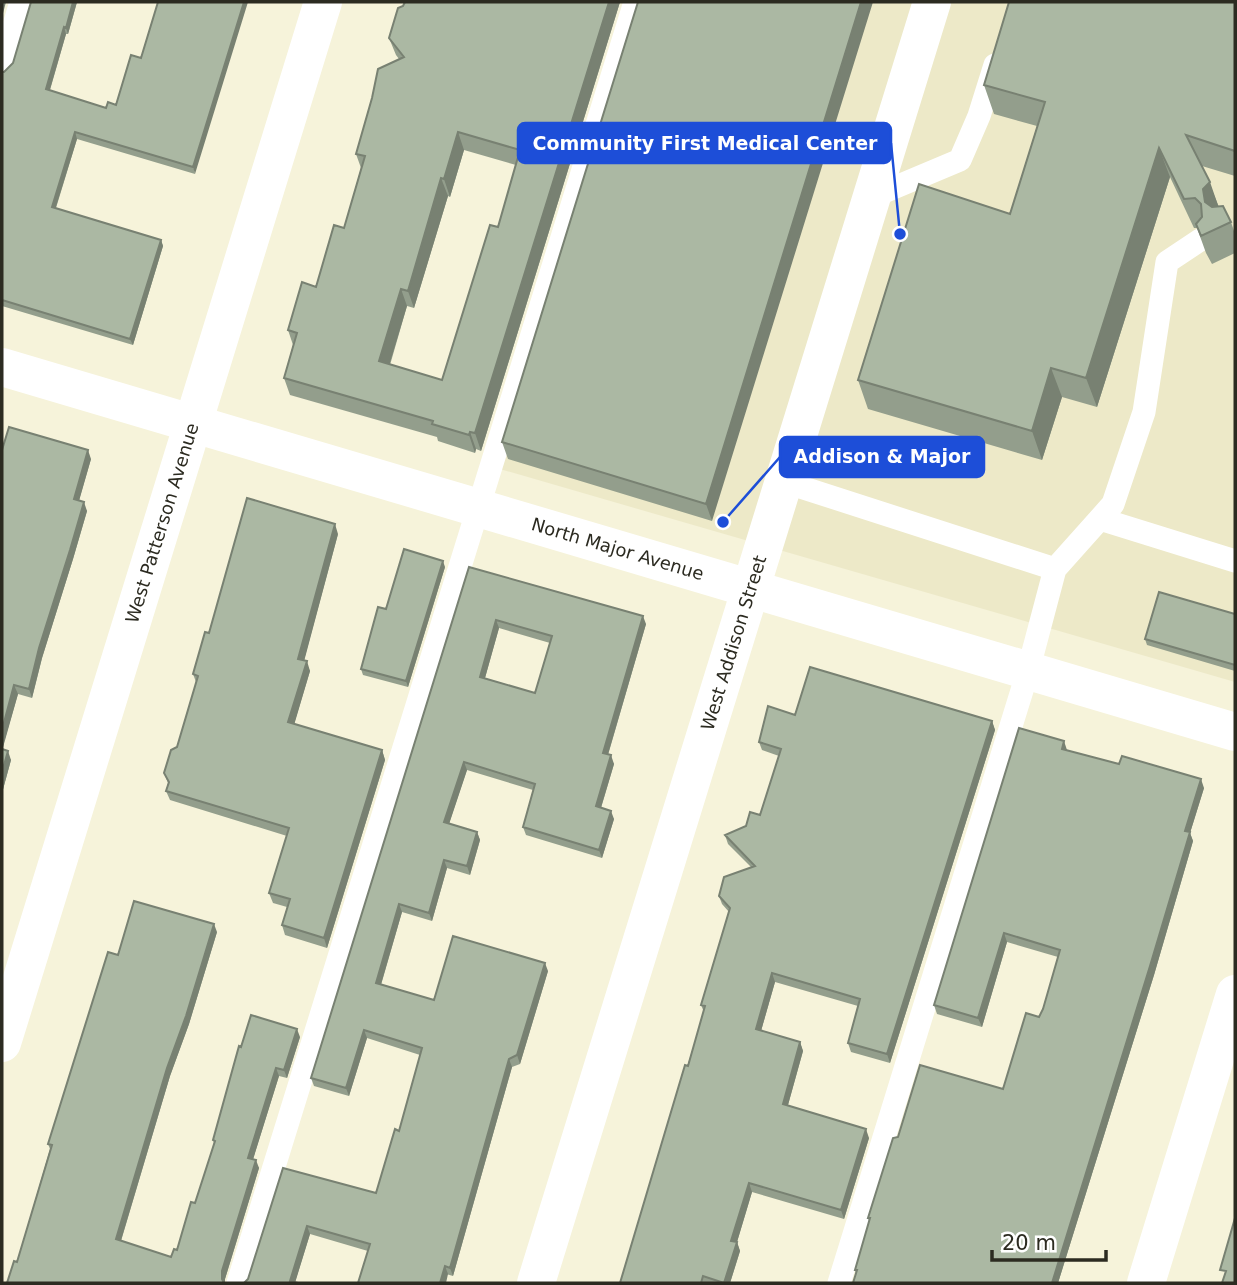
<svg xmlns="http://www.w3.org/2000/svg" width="1237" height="1285" viewBox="0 0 1237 1285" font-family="'DejaVu Sans',sans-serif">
  <rect width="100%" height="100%" fill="#f6f3da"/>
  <path fill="#ede9c8" d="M636,2H1235V682L493,467Z"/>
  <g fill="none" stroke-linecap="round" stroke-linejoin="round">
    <path stroke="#fff" stroke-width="23" d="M2,65L21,2
      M872,197L960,160L979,116L995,65
      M785,482L1055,569L1028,671L839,1283
      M1100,519L1235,561
      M1055,569L1113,504L1144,412L1167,262L1200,240
      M238,1283L635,2"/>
    <g stroke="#fff" stroke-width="38">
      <path id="s1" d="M2,367L1235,732"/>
      <path id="s2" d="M2,1043L323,2"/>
      <path d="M1146,1283L1235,994"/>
    </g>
    <path stroke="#fff" stroke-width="38" id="s3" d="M536,1283L932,2"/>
  </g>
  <path fill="#939e8c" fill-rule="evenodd" d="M77,2L68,34H66L50,90L106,108L116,105L141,58L158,2L195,174L77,139L56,208L161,240L163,246L133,345L2,306V72H4Z
    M405,2H620L481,451L476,449L475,453L438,441L437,437L290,395L284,378L293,345L288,330L316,287L344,228L361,168L356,154L399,59L396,55L389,38ZM464,150L516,165L498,227L442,380L390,365L407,306L414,308L448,196L450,197Z
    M638,2L712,521L508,459L502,442Z
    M1235,2V176L1202,166L1219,207L1231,222L1235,234V253L1212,264L1206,253L1197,228H1194L1170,177L1097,407L1062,397L1042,460L868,409L858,380L1010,214L1037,126L994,114L984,85Z
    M2,450L91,459L79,500L87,511L73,559L42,658L32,698L18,694L2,749L11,760L2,793Z
    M338,534L304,660L310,671L294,724L382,750L385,760L327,948L285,935L282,925L287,907L273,903L269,893L287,836L170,800L166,791L168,783L164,773L177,747L196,682L193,674L209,633Z
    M445,567L408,687L363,675L361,669L386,609Z
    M469,567L646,624L608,755L614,764L601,808L614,819L602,858L526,835L523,827L533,790L467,770L449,824L477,832L480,840L470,875L447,868L432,921L402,912L381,985L434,1000L548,971L520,1064L512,1067L453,1276L310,1234L295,1282L248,1279L283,1168L376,1193L399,1131L420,1055L367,1038L349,1096L314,1086L311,1078ZM499,628L550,643L535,693L485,678Z
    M1235,614V671L1147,645L1145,639Z
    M795,715L992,721L995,730L890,1063L851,1052L848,1043L858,1006L775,982L761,1031L800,1042L803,1051L788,1105L869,1138L844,1219L752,1192L737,1242L740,1251L730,1283H620L704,1012L701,1005L729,912L722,904L719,896L751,867L728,844L725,835L746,826L760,815L779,756L762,750L759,742Z
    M1067,750L1204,788L1190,833L1193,841L1154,975L1058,1283H853L856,1273L855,1270L869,1221L868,1218L898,1137L1003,1089L1043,1009L1058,957L1007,942L982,1027L937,1014L934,1005Z
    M217,932L189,1024L170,1076L121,1241L171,1257L177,1250L195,1203L214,1143L213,1140L241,1047L300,1037L287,1078L279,1076L253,1159L259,1168L225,1279L17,1262L50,1149L48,1144L118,955Z"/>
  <path fill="#788172" d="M2,2H6L2,17Z
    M73,2H77L68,34L66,28Z
    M244,2H248L195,174L193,167Z
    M609,2H620L481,451L475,433Z
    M861,2H873L712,521L706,504Z
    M64,27L66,34L48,96L46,89Z
    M75,132L77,139L54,213L52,207Z
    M458,132L464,150L450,197L444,179Z
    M1159,148L1170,177L1097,407L1086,378Z
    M441,178L448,196L414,308L408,291Z
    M1210,182L1220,211L1214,218L1215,231L1205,202L1203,189Z
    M161,240L163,246L133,345L130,339Z
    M401,289L407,306L385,379L379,361Z
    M1051,368L1062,397L1042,460L1032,431Z
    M470,432L476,449L475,453L469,435Z
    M88,450L91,459L77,508L74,499Z
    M84,502L87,511L73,559L42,658L32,698L29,689L39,648Z
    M335,524L338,534L302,669L298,659Z
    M443,561L445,567L408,687L406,681Z
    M643,616L646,624L606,761L603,753Z
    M496,620L499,628L483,685L480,677Z
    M307,661L310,671L292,732L288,722Z
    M14,685L18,694L2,751V730Z
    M992,721L995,730L890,1063L887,1054Z
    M1064,741L1067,750L1062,749Z
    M382,750L385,760L327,948L324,938Z
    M8,751L11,760L2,793V772Z
    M611,755L614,764L599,814L596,806Z
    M464,762L467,770L447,830L444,822Z
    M1201,779L1204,788L1190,833L1193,841L1154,975L1058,1283H1052Z
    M611,811L614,819L602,858L599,850Z
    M477,832L480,840L470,875L467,866Z
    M444,860L447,868L432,921L429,913Z
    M399,904L402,912L379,991L376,983Z
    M214,924L217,932L189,1024L170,1076L119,1247L116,1239L167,1068Z
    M1004,933L1007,942L982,1027L978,1018Z
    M545,963L548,971L520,1064L517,1055Z
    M772,973L775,982L759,1038L756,1029Z
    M297,1029L300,1037L287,1078L284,1070Z
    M364,1030L367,1038L349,1096L346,1088Z
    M800,1042L803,1051L786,1112L783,1104Z
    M509,1059L512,1067L453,1276L450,1268Z
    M276,1068L279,1076L251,1166L248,1158Z
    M866,1129L869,1138L844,1219L841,1210Z
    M256,1160L259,1168L225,1279V1283L222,1279V1271Z
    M749,1183L752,1192L737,1242L740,1251L730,1283H725L731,1241Z
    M307,1226L310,1234L295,1283L290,1281Z
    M445,1266L448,1274L446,1283H440Z"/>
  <path fill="#abb8a3" stroke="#788172" stroke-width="2" fill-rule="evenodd" d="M31,2H73L66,28L64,27L46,89L106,108L108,102L116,105L131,55L141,58L158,2H244L193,167L75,132L52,207L161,240L130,339L2,300V72H4L13,63Z
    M405,2H609L475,433L470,432L469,435L432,424L433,421L284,378L297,333L288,330L302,282L316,287L334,225L344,228L365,156L356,154L372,98L378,69L404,57L389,38L398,8L403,6ZM458,132L520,150L498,227L490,225L442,380L379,361L401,289L408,291L441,178L444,179Z
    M638,2H861L706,504L502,442Z
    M1009,2H1235V151L1186,135L1210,182L1203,189L1205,202L1212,207L1223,206L1231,222L1201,236L1196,224L1202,217L1201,204L1195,198L1184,199L1159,148L1086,378L1051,368L1032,431L858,380L919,184L1010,214L1045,102L984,85Z
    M9,427L88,450L74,499L84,502L70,550L39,648L29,689L14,685L2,730V450Z
    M247,498L335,524L298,659L307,661L288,722L382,750L324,938L282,925L290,899L269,893L289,828L166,791L169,782L164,773L171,750L177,747L198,676L193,674L205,632L209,633Z
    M404,549L443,561L406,681L361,669L378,607L386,609Z
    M469,567L643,616L603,753L611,755L596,806L611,811L599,850L523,827L535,784L464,762L444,822L477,832L467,866L444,860L429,913L399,904L376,983L434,1000L453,936L545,963L517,1055L509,1059L450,1268L445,1266L440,1283H358L370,1244L307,1226L290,1281L298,1283H244L248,1279L283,1168L376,1193L395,1129L399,1131L422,1048L364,1030L346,1088L311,1078ZM496,620L552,636L535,693L480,677Z
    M1159,592L1235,614V665L1145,639Z
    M810,667L992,721L887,1054L848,1043L860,999L772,973L756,1029L800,1042L783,1104L866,1129L841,1210L749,1183L731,1241L737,1242L724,1283L703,1276L701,1283H620L685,1065L688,1066L705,1006L701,1005L730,908L719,896L724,877L755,866L725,835L746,826L750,812L760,815L781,749L759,742L768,706L795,715Z
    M1019,728L1064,741L1062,749L1119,764L1122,756L1201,779L1185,831L1190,832L1150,966L1052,1283H853L857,1270H855L870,1218H868L893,1138L898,1137L920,1065L1003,1089L1026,1013L1039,1017L1043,1009L1060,950L1004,933L978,1018L934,1005Z
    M2,749L8,751L2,772Z
    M134,901L214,924L186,1016L167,1068L116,1239L171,1257L174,1249L177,1250L191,1202L195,1203L215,1141L213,1140L239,1046L241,1047L251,1015L297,1029L284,1070L276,1068L248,1158L256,1160L222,1271V1279L224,1283H7L14,1261L17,1262L52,1145L48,1144L108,952L118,955Z
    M1235,1218V1283H1222L1226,1271L1220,1270Z"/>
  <g text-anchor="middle" stroke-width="5" stroke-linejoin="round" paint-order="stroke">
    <g font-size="18" fill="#2c2b21" stroke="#fff">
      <text dy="6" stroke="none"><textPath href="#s2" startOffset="544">West Patterson Avenue</textPath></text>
      <text dy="6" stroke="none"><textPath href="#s1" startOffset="642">North Major Avenue</textPath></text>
      <text dy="6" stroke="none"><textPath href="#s3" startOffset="670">West Addison Street</textPath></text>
    </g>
  </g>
  <path fill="none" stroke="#1d4ed8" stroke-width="2.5" d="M900 234L891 143M723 522L780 457"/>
  <g fill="#1d4ed8" stroke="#fff" stroke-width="2.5">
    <circle cx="900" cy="234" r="7"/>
    <circle cx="723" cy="522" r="7"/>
  </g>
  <g fill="#1d4ed8" stroke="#1d4ed8" stroke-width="2.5">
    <rect x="518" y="123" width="373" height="40" rx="7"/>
    <rect x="780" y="437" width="204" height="40" rx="7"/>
  </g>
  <g font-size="19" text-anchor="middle" font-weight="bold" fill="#fff">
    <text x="705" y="150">Community First Medical Center</text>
    <text x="882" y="463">Addison &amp; Major</text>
  </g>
  <rect width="1237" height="1285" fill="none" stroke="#2c2b21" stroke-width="7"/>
  <path d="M992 1250v10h114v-10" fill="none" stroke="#2c2b21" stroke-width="3.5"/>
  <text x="1002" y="1250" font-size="21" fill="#2c2b21" stroke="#ffffff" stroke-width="5" paint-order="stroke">20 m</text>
</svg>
